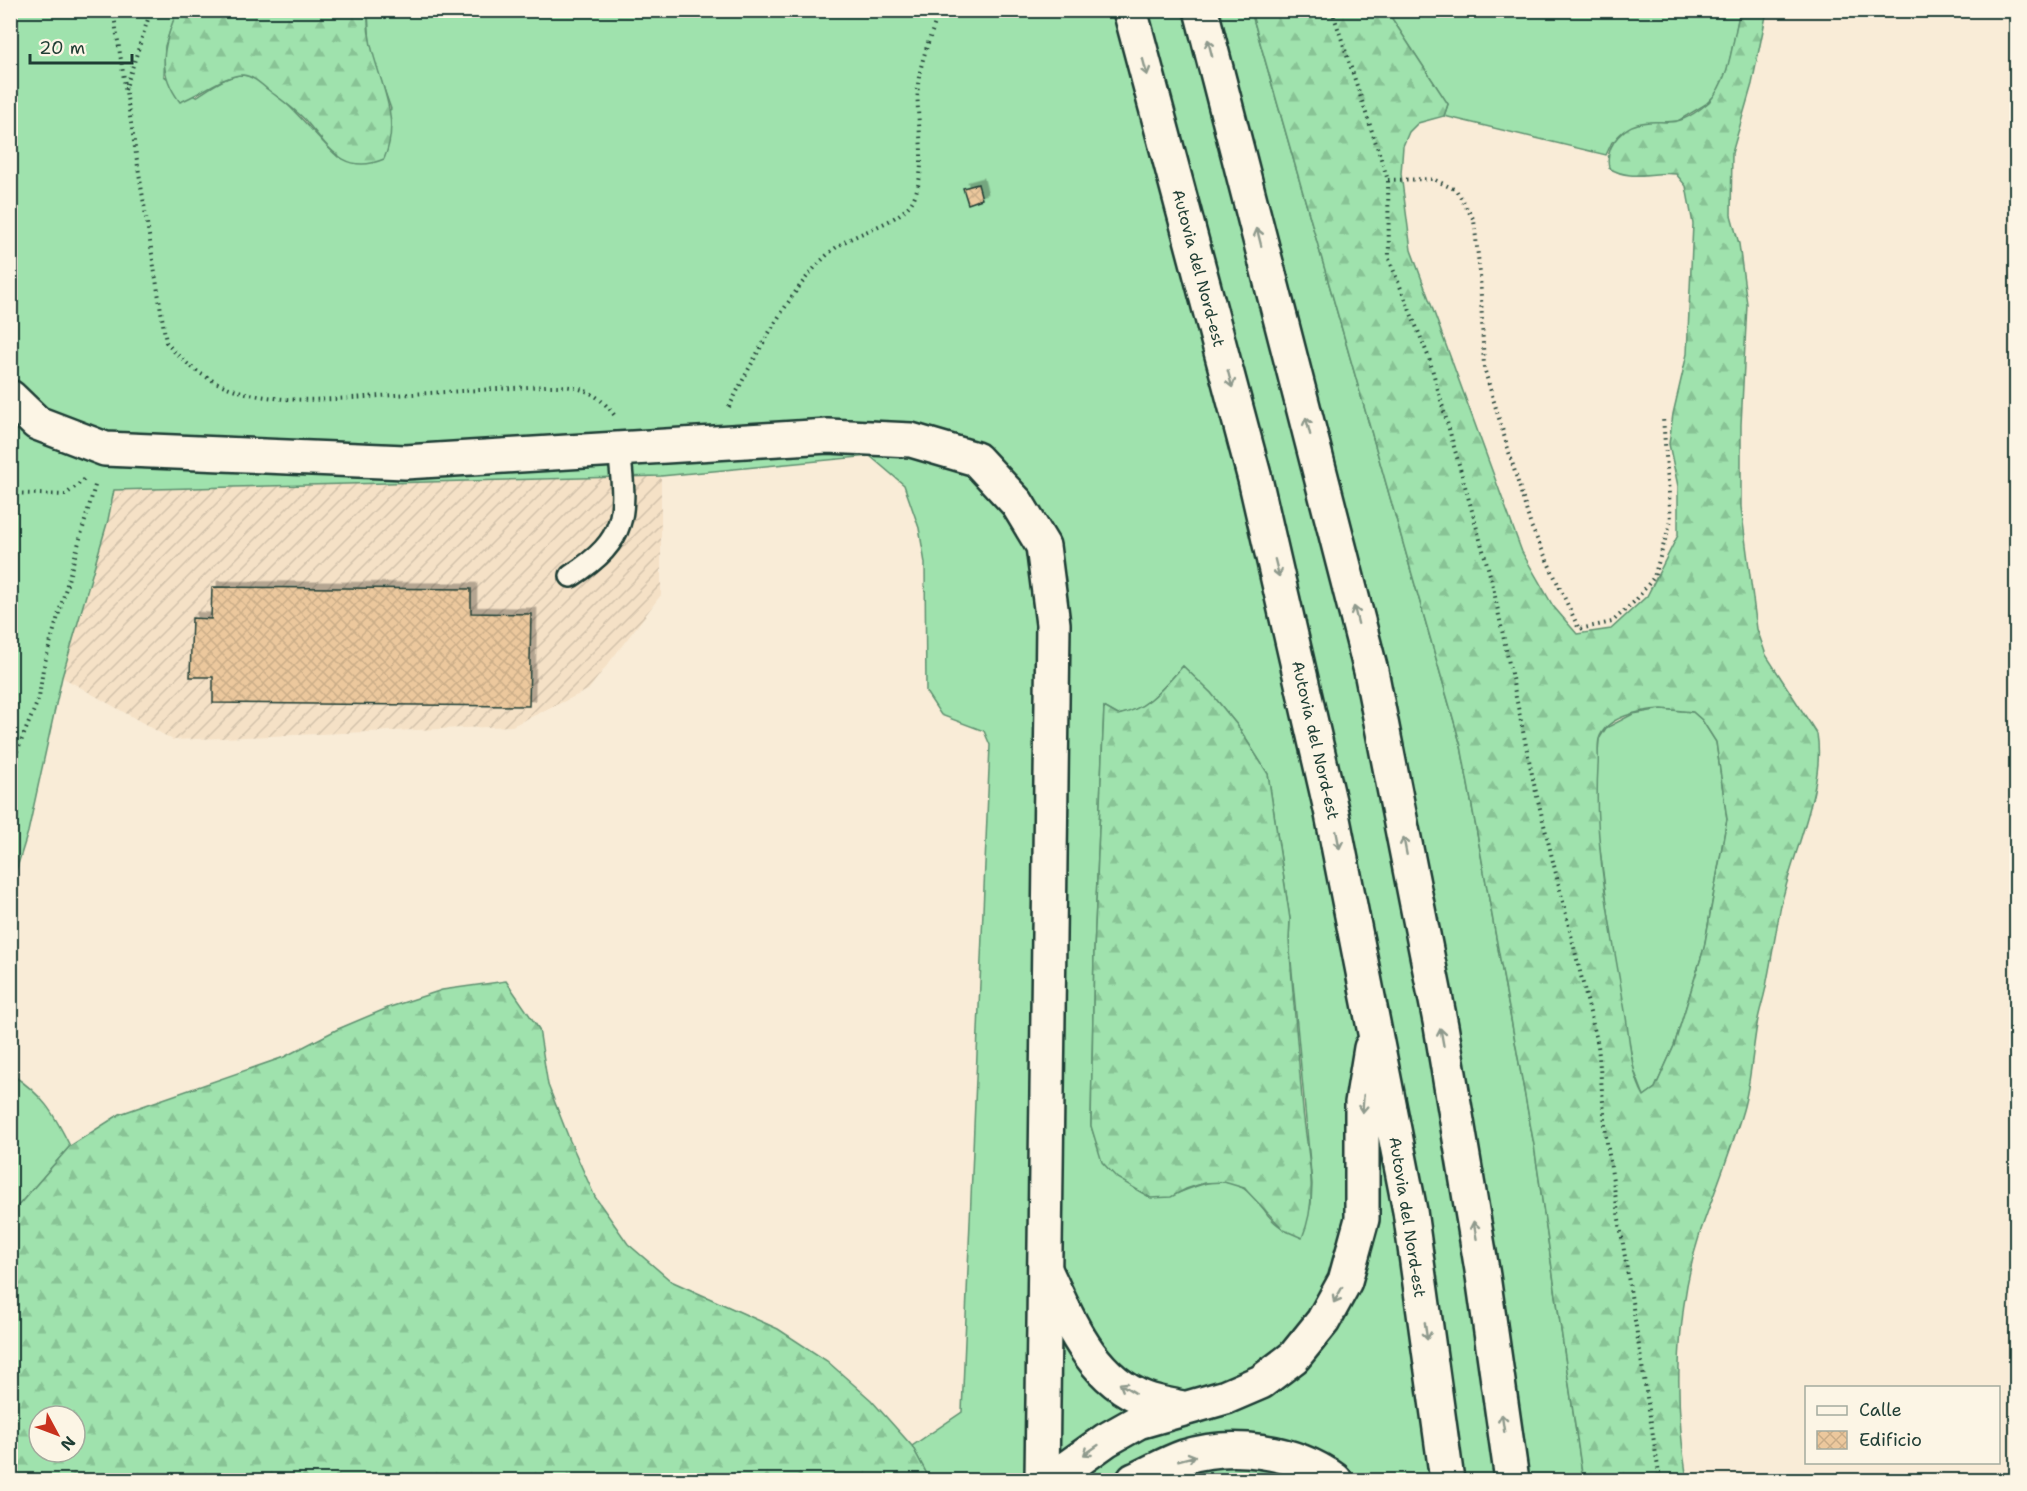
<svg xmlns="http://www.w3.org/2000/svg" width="2027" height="1491" viewBox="0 0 2027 1491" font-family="'Shantell Sans',sans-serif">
  <defs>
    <pattern id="industrial-furrows" width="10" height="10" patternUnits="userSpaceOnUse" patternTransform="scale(1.5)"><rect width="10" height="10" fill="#f5e1c6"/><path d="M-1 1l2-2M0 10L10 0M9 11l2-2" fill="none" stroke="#d2c2ab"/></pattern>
    <pattern id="forest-firs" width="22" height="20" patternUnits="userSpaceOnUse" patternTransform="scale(1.5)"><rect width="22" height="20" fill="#9fe2ad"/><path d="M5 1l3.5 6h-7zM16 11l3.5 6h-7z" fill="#88c395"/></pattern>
    <pattern id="building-cross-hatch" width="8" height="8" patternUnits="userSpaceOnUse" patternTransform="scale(1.5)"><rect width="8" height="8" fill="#ecc89d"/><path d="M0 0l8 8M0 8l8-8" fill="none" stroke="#caad88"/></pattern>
    <filter id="shadow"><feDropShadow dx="5.5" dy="-5.5" stdDeviation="0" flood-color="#0004"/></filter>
  </defs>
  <rect width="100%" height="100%" fill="#f9ecd7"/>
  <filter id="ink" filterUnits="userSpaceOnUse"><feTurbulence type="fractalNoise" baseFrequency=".0167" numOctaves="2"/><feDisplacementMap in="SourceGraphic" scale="12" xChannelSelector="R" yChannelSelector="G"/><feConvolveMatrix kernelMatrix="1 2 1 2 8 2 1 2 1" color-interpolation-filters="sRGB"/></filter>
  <g filter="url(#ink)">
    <path fill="url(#industrial-furrows)" d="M661,476V595L588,690L512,726L173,740L62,677L108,521L114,490Z"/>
    <path fill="#9fe2ad" stroke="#5f9070" stroke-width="1.5" fill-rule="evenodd" d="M11,11H177L165,46L164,76L196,97C209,89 227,75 242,75C270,76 317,139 338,157L391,109L370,49L368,11H1251L1461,746L1534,1145L1583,1480H930L912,1446L962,1412L990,745L984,731L941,715L926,692L925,563L919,528L904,485L870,456L661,476L114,490L108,520L62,677L28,832L11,887ZM1183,666L1211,693L1237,725L1268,774L1290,919L1289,940L1312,1184L1311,1204L1302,1237C1289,1232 1277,1227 1268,1215C1261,1206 1254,1194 1243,1188C1192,1161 1167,1232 1118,1172C1105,1155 1096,1147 1091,1125L1094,952L1104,707L1118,715C1148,709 1163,688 1183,666Z
      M1387,11H1740L1728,69L1716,94L1706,104L1678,121L1664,122L1612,142L1606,155L1444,116L1448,104Z
      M1662,709L1693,712L1702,720L1716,742L1727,819L1704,948L1674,1046L1655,1088L1644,1096L1634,1070L1614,959L1597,826L1596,784L1599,739L1606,728L1633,714Z
      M11,1074C43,1095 53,1112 70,1146L11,1214Z"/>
    <path fill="url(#forest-firs)" stroke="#5f9070" stroke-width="1.5" fill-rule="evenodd" d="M177,11H368C364,65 407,107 384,159C345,176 329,148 306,121C295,109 280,99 267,89C260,83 252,76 243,75C226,74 197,96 180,102C156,70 163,46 177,11Z
      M1251,11H1387L1448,104L1444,116L1418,123L1409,132L1403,146L1401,174L1411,250L1522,552L1553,606L1577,634L1611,629L1647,596L1678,535V486L1669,444L1673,414L1687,354L1693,224L1686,186L1676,174C1651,171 1632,182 1609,168C1604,144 1625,123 1649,122C1658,121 1668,123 1677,121C1687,119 1701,109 1709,102C1731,78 1732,41 1740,11H1767L1752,84L1732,153L1731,215L1739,244L1747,304L1741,425V507L1757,629L1766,655L1817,734C1826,785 1792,855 1781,905C1776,931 1772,956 1767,981C1765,996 1759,1010 1757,1025C1752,1053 1751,1082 1743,1110C1731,1151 1715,1190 1701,1230C1675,1309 1674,1400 1687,1480H1583L1534,1145L1461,746ZM1662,709L1693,712L1702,720L1716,742L1727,819L1704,948L1674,1046L1655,1088L1644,1096C1630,1071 1630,1039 1625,1011C1612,933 1593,846 1598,767C1599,758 1597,748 1599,739C1606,716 1642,710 1662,709Z
      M1183,666L1211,693L1237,725L1268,774L1290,919L1289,940C1293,996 1298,1053 1303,1110C1307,1153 1320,1196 1302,1238L1284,1230L1244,1188L1224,1182L1204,1183L1186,1189L1171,1197L1151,1198L1117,1178L1102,1162L1091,1126L1094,952L1104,707L1118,715C1148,709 1163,688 1183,666Z
      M506,981L539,1029L548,1085L570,1141L595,1197L628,1244L671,1281L778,1329L827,1361L871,1400L912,1446L930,1480H11V1214L70,1146L120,1114L284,1057L338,1029L390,1007L442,990ZM39,1416H75V1452H39Z"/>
    <path fill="url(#building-cross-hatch)" stroke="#1f3d34" stroke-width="1.5" filter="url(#shadow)" d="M978,184L982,199L968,204L963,188Z
      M212,587L471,589V613L531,614L529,706L213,703V677H190L192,618L211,619Z"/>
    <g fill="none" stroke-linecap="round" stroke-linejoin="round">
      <defs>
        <path id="lane" d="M571,576C630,538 626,513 619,448"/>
        <path id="secondary" d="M10,397L37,423L105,449L405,462L828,436L911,440L976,459L1017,503L1043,546L1053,624L1042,1480"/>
        <path id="highway" d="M1130,10L1255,479L1332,814L1410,1211L1447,1480
          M1201,10L1371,671L1441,1026L1483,1276L1512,1480
          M1046,1272C1069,1320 1091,1379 1146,1399C1157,1403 1170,1405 1182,1408
          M1050,1480L1106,1440L1138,1422L1226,1397L1261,1382L1294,1357L1323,1321L1345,1281L1362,1219V1103L1371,1048
          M1134,1480C1150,1473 1167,1463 1184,1457C1232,1442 1294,1450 1335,1480"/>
      </defs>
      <use href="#lane" stroke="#1f3d34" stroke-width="26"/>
      <use href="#secondary" stroke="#1f3d34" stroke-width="38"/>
      <use href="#highway" stroke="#1f3d34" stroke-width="38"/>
      <path stroke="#1f3d34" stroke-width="4" stroke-dasharray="1.5 4.5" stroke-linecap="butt" d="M113,10L166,342C225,415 313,400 395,395C446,392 496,389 546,386C578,385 596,390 615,416
        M1332,10L1388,180L1389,259L1429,358L1492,582L1534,784L1598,1045L1606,1136L1660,1480
        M125,90L151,10
        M1388,180L1433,179L1456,190L1474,220L1480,274L1484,368L1531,526L1579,629L1612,622L1636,600L1654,577L1671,520L1663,418
        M729,407C753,360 798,272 841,244C861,231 904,221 914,198C929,162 915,123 918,85C920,61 932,34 939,10
        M10,493L65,495L85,479
        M10,768L39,698L43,669L96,482"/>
      <use href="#lane" stroke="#fcf5e5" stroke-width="21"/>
      <use href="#secondary" stroke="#fcf5e5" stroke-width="33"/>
      <use href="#highway" stroke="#fcf5e5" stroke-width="33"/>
    </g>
    <defs><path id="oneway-shaft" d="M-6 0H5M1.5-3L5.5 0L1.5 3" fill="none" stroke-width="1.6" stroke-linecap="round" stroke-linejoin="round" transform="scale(1.5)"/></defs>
    <g stroke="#8e998c">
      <use href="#oneway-shaft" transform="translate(1210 48) rotate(-104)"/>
      <use href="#oneway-shaft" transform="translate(1145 67) rotate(75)"/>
      <use href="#oneway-shaft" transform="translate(1259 237) rotate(-104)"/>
      <use href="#oneway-shaft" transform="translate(1230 379) rotate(75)"/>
      <use href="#oneway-shaft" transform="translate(1308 426) rotate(-104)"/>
      <use href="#oneway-shaft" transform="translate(1277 568) rotate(76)"/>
      <use href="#oneway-shaft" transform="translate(1356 615) rotate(-104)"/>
      <use href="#oneway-shaft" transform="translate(1338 840) rotate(79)"/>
      <use href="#oneway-shaft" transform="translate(1405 846) rotate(-101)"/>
      <use href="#oneway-shaft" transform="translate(1442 1037) rotate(-100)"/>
      <use href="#oneway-shaft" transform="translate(1363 1104) rotate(94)"/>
      <use href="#oneway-shaft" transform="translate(1475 1230) rotate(-100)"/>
      <use href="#oneway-shaft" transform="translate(1338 1295) rotate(119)"/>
      <use href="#oneway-shaft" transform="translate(1426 1331) rotate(82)"/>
      <use href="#oneway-shaft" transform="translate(1127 1388) rotate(-149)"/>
      <use href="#oneway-shaft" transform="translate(1503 1423) rotate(-98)"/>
      <use href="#oneway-shaft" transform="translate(1091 1450) rotate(146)"/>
      <use href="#oneway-shaft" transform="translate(1187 1458) rotate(-15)"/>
    </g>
  </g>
  <g text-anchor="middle" stroke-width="4.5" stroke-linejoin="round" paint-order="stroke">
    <g font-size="16" fill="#1f3d34" stroke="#fcf5e5">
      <text transform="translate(1199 268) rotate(75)" y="6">Autovia del Nord-est</text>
      <text transform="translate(1316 740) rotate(77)" y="6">Autovia del Nord-est</text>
      <text transform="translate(1408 1217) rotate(81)" y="6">Autovia del Nord-est</text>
    </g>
  </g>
  <rect width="2027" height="1491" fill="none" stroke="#fcf5e5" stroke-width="36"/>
  <rect x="18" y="18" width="1991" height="1455" fill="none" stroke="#1f3d34" stroke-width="2" filter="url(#ink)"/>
  <rect x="1805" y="1386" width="195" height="78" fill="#fcf5e5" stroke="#a4ab9e" stroke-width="1.5"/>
  <rect x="1817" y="1406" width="30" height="9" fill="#fcf5e5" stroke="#a4ab9e" stroke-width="1.5"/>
  <text x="1859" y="1416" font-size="18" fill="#1f3d34">Calle</text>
  <rect x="1817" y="1431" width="30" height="18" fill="url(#building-cross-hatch)" stroke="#a4ab9e" stroke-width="1.5"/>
  <text x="1859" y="1446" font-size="18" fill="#1f3d34">Edificio</text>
  <g transform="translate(57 1434) rotate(131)"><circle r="28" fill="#fcf5e5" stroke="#a4ab9e" stroke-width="1.5"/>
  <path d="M0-4.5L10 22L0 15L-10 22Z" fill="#c8321e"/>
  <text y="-9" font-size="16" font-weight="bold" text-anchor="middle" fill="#1f3d34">N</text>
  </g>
  <path d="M30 54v9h102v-9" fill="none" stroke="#1f3d34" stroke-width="3"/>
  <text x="39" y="54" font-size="18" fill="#1f3d34" stroke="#fcf5e5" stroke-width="4.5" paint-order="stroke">20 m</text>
</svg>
